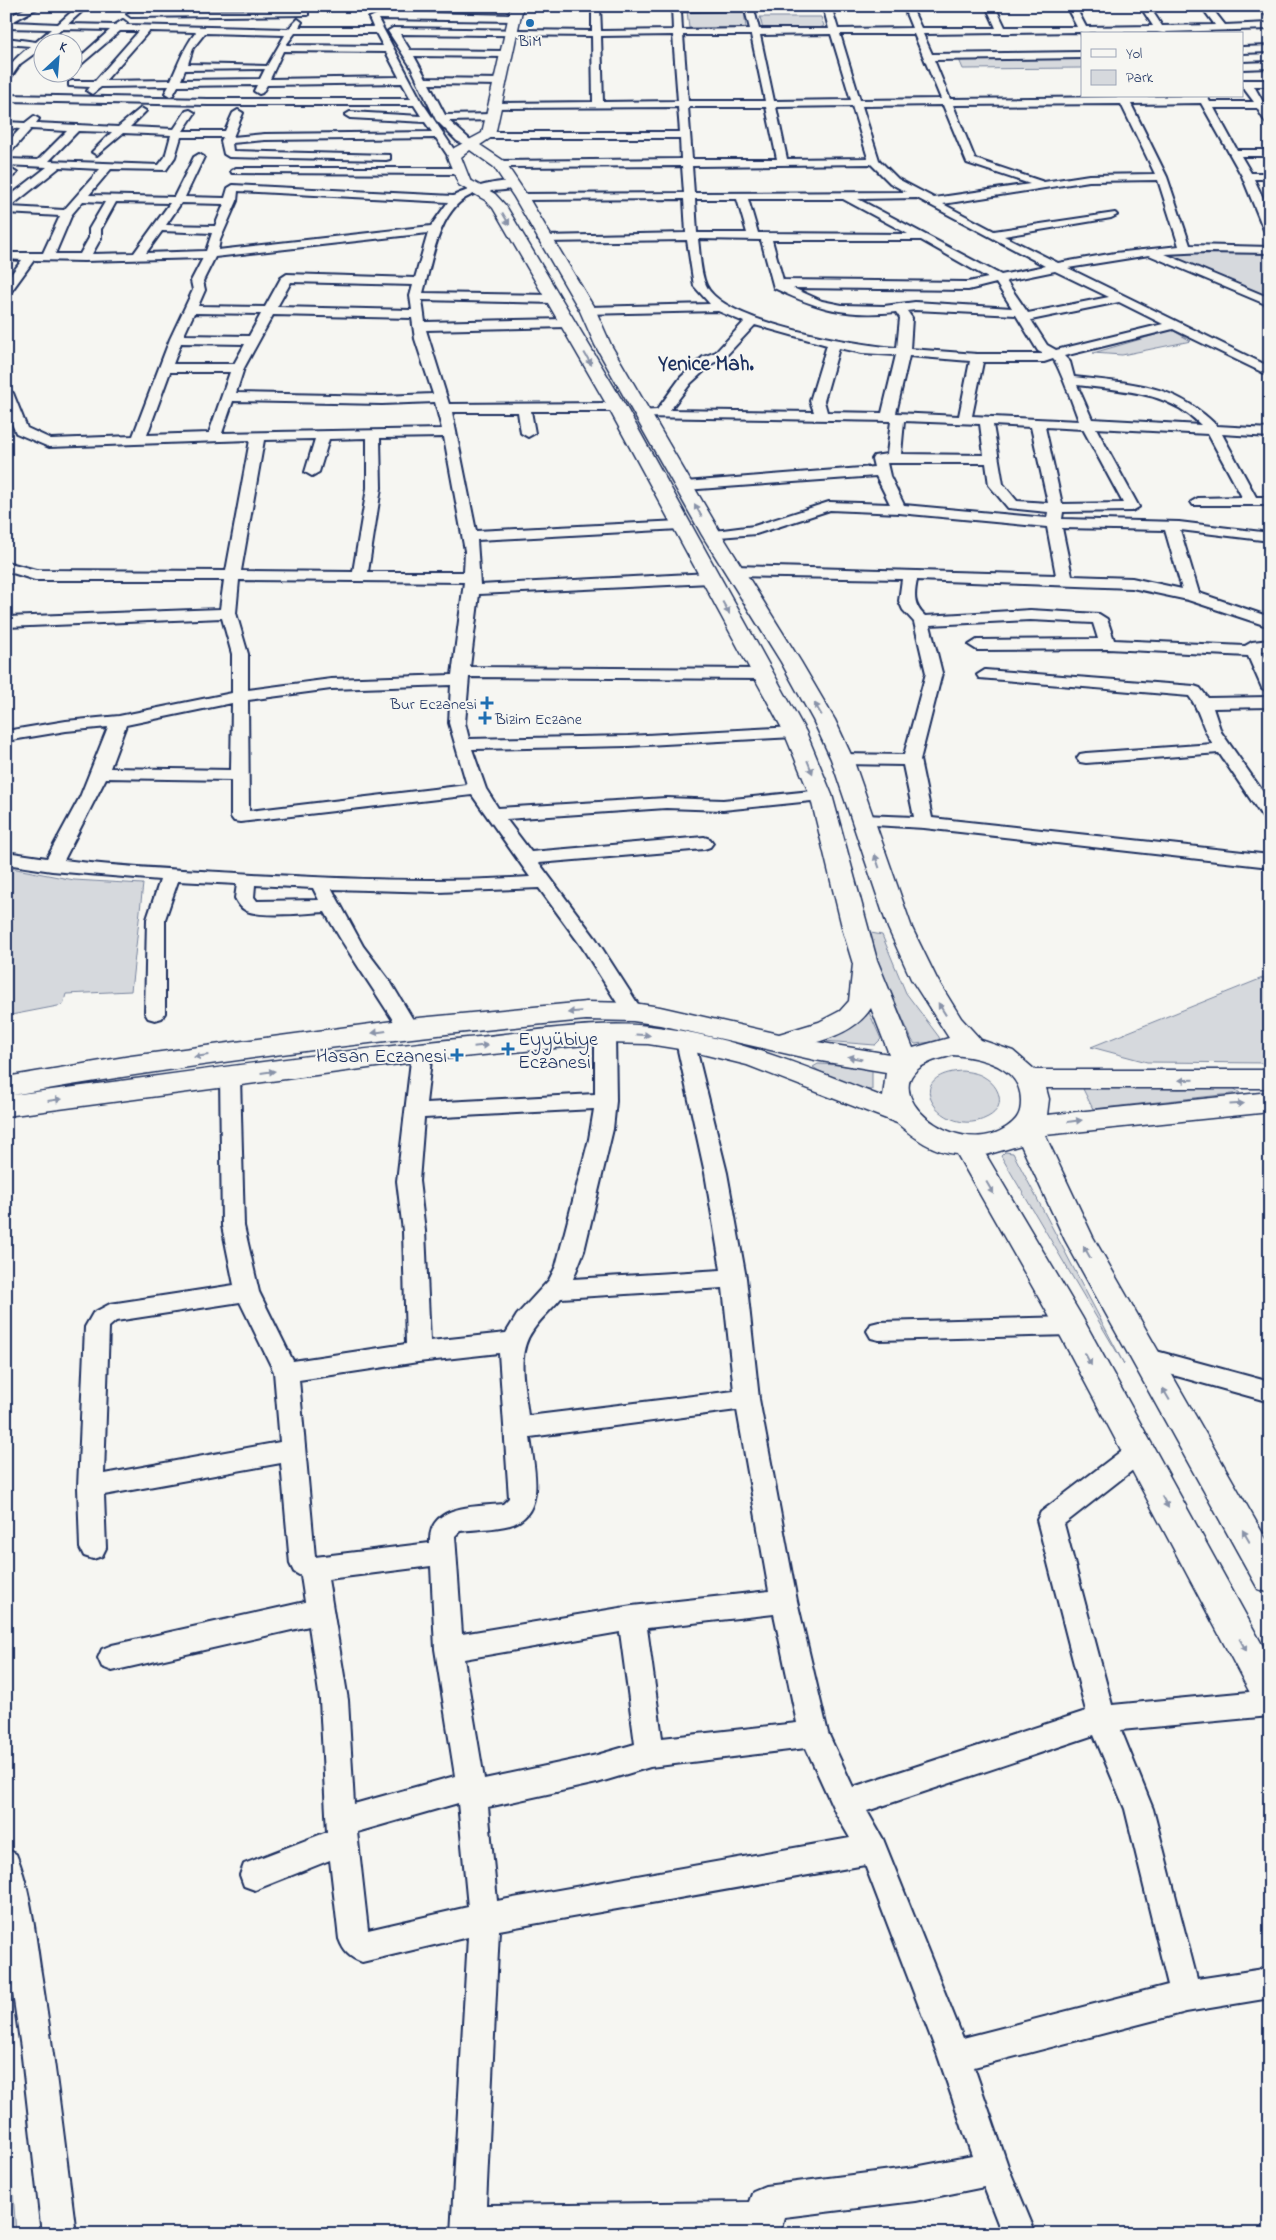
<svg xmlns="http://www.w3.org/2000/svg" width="1276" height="2240" viewBox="0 0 1276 2240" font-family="'Indie Flower',sans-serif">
  <rect width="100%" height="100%" fill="#f6f6f2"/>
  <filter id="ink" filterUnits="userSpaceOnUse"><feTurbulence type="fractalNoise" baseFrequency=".02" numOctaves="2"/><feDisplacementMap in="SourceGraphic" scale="10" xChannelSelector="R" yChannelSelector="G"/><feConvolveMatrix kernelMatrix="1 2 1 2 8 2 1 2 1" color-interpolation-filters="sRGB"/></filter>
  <g filter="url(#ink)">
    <path fill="#d6d9dd" stroke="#78849e" d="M687,11H744L746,28H689Z
      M760,17H821L824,26L815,30H763Z
      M958,57H1082V68L963,69Z
      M1160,251L1268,253L1270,256V293L1258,295Z
      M1172,330L1191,341L1122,355L1093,353Z
      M6,867L74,880L143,884L131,991L66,994L63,1005L6,1016Z
      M871,933L882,935L906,993L939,1037L940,1041L915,1044L912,1040L866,935Z
      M1270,975V1063L1147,1062L1091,1047Z
      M868,1010L881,1039L875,1045L824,1041Z
      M818,1064L840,1065L872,1070V1090L862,1089L819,1071L813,1067Z
      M962,1071C970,1072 978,1073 984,1077C1000,1086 1007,1107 988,1117C945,1141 895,1075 962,1071Z
      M1081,1085L1179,1089L1232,1087L1240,1093L1093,1109Z
      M1005,1152L1013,1153L1124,1364L1001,1156Z
      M6,2098L16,2234H6Z"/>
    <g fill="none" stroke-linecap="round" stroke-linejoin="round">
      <defs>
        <path id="minor" d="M30,6H41L12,22L58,24L78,6H88L68,24L115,25L123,20L127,23L126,25L288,29L298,19L302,22L299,27H373L369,18L382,12L515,15L519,18L515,21L378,19L422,102L459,157L458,159H450L436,138L265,140L232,143L233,151L390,155V159L386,160L229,157L224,154L221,141L223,137H181L175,157L166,170L111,169L89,195L174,197L194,157L199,154L204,157L185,197L225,198L228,188L233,185L453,196C466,190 507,175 518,185C511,192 492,190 481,192C439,200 433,258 423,293L554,295L560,299L554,303L422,300L425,322L567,319L573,323L567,327L426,330L449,404L617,403L624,407L617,411H531L535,433L528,437L521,433L518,412H452L476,531L680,521L687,525L680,529L477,540L480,585L710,573L718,578L710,583L479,594L470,667L762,669L770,674L762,679L469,677L465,723L469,739L628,736L795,727L801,728L803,732L801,736L795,737L628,746L472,749L486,789L498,808L666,798L723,800L821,790L827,791L830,795L827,799L821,800L723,810L666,808L506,819L531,852L704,837L710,839L713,843L710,847L704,849L539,863L596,939L643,1012L640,1017L633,1019L626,1017L582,947L539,888L438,892L332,889L363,946L391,983L418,1028L415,1033L408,1035L401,1033C376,992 348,954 325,912C309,913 258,918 245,910C241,908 237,902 235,898L237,884L178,881L165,919V1013L162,1018L155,1020L148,1018L145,1013L147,919L160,880L52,871L6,864V852L47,858L80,797L108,727L66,731L6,741V731L66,721L119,716L232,693V654L222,618L6,627V617L220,609L224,580H35L6,571V562L36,570L226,571L250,440L49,447L16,433L6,410V389L13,393L27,428L51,439L133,436L170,339L193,290L191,281L203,258L84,261L34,260L10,293L6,294V281L22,260L6,259V253H43L60,216L6,213V199L47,167L6,165V159L38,160L67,131L31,129L10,153L6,154V144L20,129L6,128V122L25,123L34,116L39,119L36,123L118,127L141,108L146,111L130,127L174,129L186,111L190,110L195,113L183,131H225L233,113L238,110L243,113L233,137L265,134L432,132L425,122L350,118L345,115L350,112L421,116L414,105H208L6,101V95L208,99H411L402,83L267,85L262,93L259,94L254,91L257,85L178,86L173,95L170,96L165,93L169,86L101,87L92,94L87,91L90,87L69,86V82L72,81H95L139,31H120L72,72V64L110,30L62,29L46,42H42V48L20,64L9,80L6,81C6,64 18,57 30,46L6,44V38L36,42L51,29L6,28V18ZM149,31L196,32C184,47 179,63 171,80L105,81ZM205,33L285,35L267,66L188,64L193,48ZM295,33H376L383,46L286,45ZM283,51L386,52L399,77L270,79ZM265,69L260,79L181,80L185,70ZM78,131L112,132L92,152L97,155L123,133L171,135L165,157L159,165L49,161ZM60,167L100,169L64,210L10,207ZM238,191L448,202L431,226L218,250L220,240L237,201ZM83,201L105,202L89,229V238L80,254H55L72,214ZM116,202L170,203L134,253L92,254L101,238V229ZM181,203L224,204L215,226L166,225ZM162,231L212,233L206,251L146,253ZM428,233L415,278L287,274L281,278L265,307L198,306L205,290L203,281L215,257ZM291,282L413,285L410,296L412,310L277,307ZM194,313L261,314L249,336L184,335ZM273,315L412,318L415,339L433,394L382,396L236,393L244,368ZM181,343L245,344L234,364H173ZM170,372H230L209,433L147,435ZM233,401L382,404L435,402L442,429L222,433ZM444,437L465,551L464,572H368L381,488L380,438ZM367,438V488L353,572L241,571L264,440L315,439L305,472L312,476L319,472L329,439ZM239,580L464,582L452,675L331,679L248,690V654L236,613ZM451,685L449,723L467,785L249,811L248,700L331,689ZM232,703L231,770L110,768L126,725ZM106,778L231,780V817L234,821L240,822L472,795L530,877C438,883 346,879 253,874C190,870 127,868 64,860ZM255,885L313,888L319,900L257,901L254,897Z
          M592,6H600L601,31L673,30L672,6H753L759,29H829L823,6H831L838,29L912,28L903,6H911L921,28H996L986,6H995L1005,27H1077L1066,6H1075L1086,27L1153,26L1140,6H1149L1162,26L1215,25L1201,6H1210L1225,25L1270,23V29L1166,32L1167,34L1157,32H1090L1082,35L1081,32L923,34L932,54L1082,52V58L934,60L950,99L1207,96L1210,102H1254L1242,86V80H1270V86H1254L1263,102H1270V108H1267L1270,112V124L1266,123L1257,108H1214L1237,150H1270V156H1241L1251,173H1270V179H1254L1270,213V233L1264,230L1242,176L1201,103L1131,104L1167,177L1190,245L1270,247V253L1206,252L1165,254L1270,298V306L1149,255L1068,268L1270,367V376L1173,329L1064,356L1070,362L1074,377C1132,384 1173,382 1217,426L1270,429V437L1222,434L1256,497H1270V505H1193L1191,502L1198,498L1242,497L1208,434L1096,428L1139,507L1132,511L1063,512L1062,519L1179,522L1270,533V541L1180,530L1199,593L1270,617V627L1188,600L1132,588L917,580C914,595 913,605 925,616L1030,610L1099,614L1107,619L1114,640L1245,646L1252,642L1270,640V650L1262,651L1270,669V693L1262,688L1248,656L1108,649L977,650L969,645L977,640L1098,639L1093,623L1030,620L930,625L942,673L920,760L932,818L1270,855V867L924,828L857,824L854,820L857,816L863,815L914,817L903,765L842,764L836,763L833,759L836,755L842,754L904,755L926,673L914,622L903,610L899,601L902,579L735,576L727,571L735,566L1056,575L1047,527L899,513L830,510L756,534L707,538L705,535L707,532L754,526L829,502L890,504L876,476L685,490L678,486L685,482L874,467L872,459L874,456L887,454L891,421L638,417L636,414L638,411L657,410L681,377L703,357L716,352L744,322L718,311L584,314L582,311L588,307L710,304L694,286L687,240L544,242L538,239L544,236L686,233L684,199L521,200L516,197L521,194L684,193L682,166L499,167L494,164L499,161L681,159L680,138H488L483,135L488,132H680L678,107L492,108L490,106L495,103L593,102L592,36L400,34L410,50L506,51L511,54L506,57L414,56L426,78L501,79L506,82L501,85L429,84L445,115L493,114L498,117L493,120L449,121L476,145L471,148L457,141L436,120L411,67L388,31L393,28L592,31ZM745,10L750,29L682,30L681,11ZM831,34L851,100L774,101L760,35ZM840,34H914L941,99L860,100ZM673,35L678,101L603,102L601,36ZM683,35H751L765,101H688ZM1121,104L1155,174L1089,175L1044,182L975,159L953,105ZM943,105L967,163L1030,184L934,198L898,179L879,160L862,106ZM852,106L868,158L787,159L776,107ZM688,107H766L777,159H692ZM871,164L890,183L906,192L694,193L692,166ZM1158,180L1179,246L1115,253L1058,263L1004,236L1111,218L1117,215L1115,213L994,231L943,204L1089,181ZM917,198L1045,266L1001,275L858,199ZM695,199H737L747,233H697ZM748,199H843L908,234L758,233ZM698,239L761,240L774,288C818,309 846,317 896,312L900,318L897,348C857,345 723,323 706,285C700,272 700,253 698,239ZM772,240H921L988,278L968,282L783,280ZM1055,271L1109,297L1028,313L1006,281ZM996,283L1012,308L915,302L884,306L842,305L822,301L793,288L968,290ZM1119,302L1163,324L1056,350L1047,345L1031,320ZM915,310L1016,315L1038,351L1044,354H977L910,349L912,318L907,311ZM755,325L827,345L810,401L814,412L670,410L691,383L713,363L724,358ZM839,348L862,353L896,355L882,413L827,412L824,401ZM909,356L970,361L959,416L896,413ZM1053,359C1058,363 1075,410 1079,421L972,416L983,362H1044ZM1077,385C1123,391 1166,390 1201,425L1092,419ZM904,421L980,424L984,455L901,454ZM993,425L1031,427L1048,503L1017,501L1003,484ZM1045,427L1083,429L1123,503L1062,504ZM887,463H986L989,485L1008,508L1048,512L1047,518L904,505L890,476ZM1062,528L1165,530L1182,589L1132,578L1072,576Z
          M1257,6H1266L1270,10V19Z
          M305,10L308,11V15L131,17L127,14L131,11Z
          M1270,46V52L1242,53V47Z
          M1270,62V68L1242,69V63Z
          M236,168H460L465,171L460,174L232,173L231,171Z
          M12,170L17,173L6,182V173Z
          M985,670L1194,686L1200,688L1208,698L1270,697V707L1213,708L1221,732L1270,802V820L1264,819L1219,753L1086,763L1080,762L1077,758L1080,754L1086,753L1213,744C1202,729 1200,710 1189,696L979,678L977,675Z
          M605,1027L612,1029L615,1034L616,1101L613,1129L584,1251L573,1279L721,1270L705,1173L676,1041L679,1036L686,1034L693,1036L727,1173L746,1278L759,1399L797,1601L828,1733L853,1787L1086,1711L1037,1520L1041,1512L1129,1445L1138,1441L1147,1445L1150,1452L1147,1459L1064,1524L1112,1705L1270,1690V1716L1121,1730L1153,1809L1197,1979L1270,1968V1998L1186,2012L974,2067L1009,2169L1036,2234H1002L984,2187L915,2201L784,2217L780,2231L773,2234H451L468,1937L362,1962C349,1957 344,1952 339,1939L330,1860L255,1890L244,1886L240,1875L244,1864L327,1832L320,1700L309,1626L112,1671L102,1667L98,1658L102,1649L112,1645L305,1602L301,1576L294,1572L290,1564L281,1463L104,1495L106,1548L102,1556L93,1559L84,1556L80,1548L78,1487L85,1327L93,1313L110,1304L234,1285L222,1226L220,1077L223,1072L230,1070L237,1072L240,1077L244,1226L259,1292L293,1361L406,1344L403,1231L397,1181L412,1052L415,1047L422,1045L429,1047L432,1052L426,1103L595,1094V1034L598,1029ZM594,1109L589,1139L556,1266L549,1280L517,1315L506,1333L430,1341L425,1231L419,1181L424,1118ZM723,1288L734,1391L528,1416C525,1388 515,1354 533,1330C541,1318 552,1309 561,1298ZM240,1302L274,1372L280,1442L104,1474L109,1327L116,1321ZM499,1353L509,1498L503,1504C475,1507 428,1504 430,1543L315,1557L299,1380L418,1362ZM737,1410L769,1591L632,1606L462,1634L455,1536L460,1531C477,1529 495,1529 510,1525C548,1514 533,1465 530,1437ZM431,1566L435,1649L455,1776L354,1804L348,1700L328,1579ZM774,1614L797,1723L662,1738L647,1628ZM620,1632L635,1744L597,1755L484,1779L464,1659ZM1094,1735L1125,1809L1168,1985L963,2038L883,1839L867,1811ZM806,1748L836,1814L850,1838L497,1901L488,1807L597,1783L650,1767ZM458,1803L468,1907L368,1930L357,1832ZM865,1865L938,2056L972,2156L915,2167L765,2186L753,2191L749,2202L486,2205L499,1930Z
          M1071,1317L1079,1319L1083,1326L1079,1333L1071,1335L879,1340L871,1338L867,1331L871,1324L879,1322Z
          M1145,1348L1270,1382V1402L1137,1365L1133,1358L1137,1351Z
          M6,1849L16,1854C31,1890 35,1934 41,1973C55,2060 65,2147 76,2234H42L21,2048L6,1946Z"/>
        <path id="major" d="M511,6H523L495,135L480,145L504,161L528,197L596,311L611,345L722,535L801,662L835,720L853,759L912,928L937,979L961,1018L981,1040L1013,1051L1035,1070H1270V1088H1046L1049,1099L1047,1115L1270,1092V1112L1045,1135L1093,1237L1270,1546V1593L1258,1589L1065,1240L1021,1145L986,1155L1082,1317L1270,1659V1711L1257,1706L1060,1335L957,1154C933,1152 914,1138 897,1123L747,1065L686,1050L648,1044L605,1043L422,1061L6,1116V1077L131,1056L408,1019L586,1002L633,1003L660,1007L779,1034L819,1022L840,1011L849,1001L853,964L843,931L810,795L784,732L608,407L493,208L485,200L459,185L447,157L454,148L482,133ZM470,150L494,167L514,197L580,311L595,345L702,535L781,662L813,720L831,759L888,928L911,979L949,1038L913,1048L877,960L832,795L806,732L626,407L506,206L495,194L470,180L461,157ZM871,1008L889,1054L817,1042C838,1036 859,1027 871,1008ZM586,1020L633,1021L660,1025L815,1060L886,1072L883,1097C807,1067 731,1035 649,1026C591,1020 526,1033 467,1038C315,1053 164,1076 12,1095C202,1062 394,1038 586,1020ZM953,1055C981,1057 1022,1067 1021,1102C1021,1114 1017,1120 1007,1127C956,1163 870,1088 928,1063C935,1059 945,1058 953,1055Z"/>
      </defs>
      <use href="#minor" stroke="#1b2f5e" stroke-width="4"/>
      <use href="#major" stroke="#1b2f5e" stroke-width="3"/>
      <use href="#minor" fill="#f6f6f2" fill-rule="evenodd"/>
      <use href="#major" fill="#f6f6f2" fill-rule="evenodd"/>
    </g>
    <defs><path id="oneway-solid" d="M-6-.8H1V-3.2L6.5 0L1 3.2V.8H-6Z" transform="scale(1.25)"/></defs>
    <g fill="#8892a8">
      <use href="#oneway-solid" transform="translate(506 219) rotate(60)"/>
      <use href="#oneway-solid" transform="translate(588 359) rotate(60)"/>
      <use href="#oneway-solid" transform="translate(698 510) rotate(-119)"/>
      <use href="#oneway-solid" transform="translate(726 608) rotate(61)"/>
      <use href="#oneway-solid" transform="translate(818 709) rotate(-120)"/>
      <use href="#oneway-solid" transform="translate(810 767) rotate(68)"/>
      <use href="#oneway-solid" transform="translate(877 861) rotate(-109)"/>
      <use href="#oneway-solid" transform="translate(942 1009) rotate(-122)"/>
      <use href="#oneway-solid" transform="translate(575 1012) rotate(175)"/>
      <use href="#oneway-solid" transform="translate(379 1032) rotate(172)"/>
      <use href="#oneway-solid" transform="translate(643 1035) rotate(4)"/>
      <use href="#oneway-solid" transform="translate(481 1046) rotate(-6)"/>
      <use href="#oneway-solid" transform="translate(201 1056) rotate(172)"/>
      <use href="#oneway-solid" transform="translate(855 1058) rotate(-169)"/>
      <use href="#oneway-solid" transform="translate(268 1072) rotate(-7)"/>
      <use href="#oneway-solid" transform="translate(1186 1080) rotate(179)"/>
      <use href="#oneway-solid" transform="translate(55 1100) rotate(-7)"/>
      <use href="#oneway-solid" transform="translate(1237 1104) rotate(-3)"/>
      <use href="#oneway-solid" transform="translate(1075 1121) rotate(-7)"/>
      <use href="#oneway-solid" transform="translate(990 1188) rotate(60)"/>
      <use href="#oneway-solid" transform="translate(1087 1252) rotate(-119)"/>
      <use href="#oneway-solid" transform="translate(1088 1359) rotate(62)"/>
      <use href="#oneway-solid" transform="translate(1166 1394) rotate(-120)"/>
      <use href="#oneway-solid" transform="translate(1165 1502) rotate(61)"/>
      <use href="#oneway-solid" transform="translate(1246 1536) rotate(-120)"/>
      <use href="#oneway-solid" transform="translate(1243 1645) rotate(61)"/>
    </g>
  </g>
  <g fill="#1f6fb2" stroke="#f6f6f2" stroke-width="2">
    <circle cx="530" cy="23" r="5"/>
    <path d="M484.5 695.5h5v5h5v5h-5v5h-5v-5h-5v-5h5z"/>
    <path d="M482.5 710.5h5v5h5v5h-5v5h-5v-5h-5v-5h5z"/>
    <path d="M505.5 1041.5h5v5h5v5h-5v5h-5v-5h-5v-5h5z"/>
    <path d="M454.5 1047.5h5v5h5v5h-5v5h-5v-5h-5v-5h5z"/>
  </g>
  <g text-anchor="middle" stroke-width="4" stroke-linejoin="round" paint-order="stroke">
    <g font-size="16" fill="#1b2f5e" stroke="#f6f6f2">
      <text x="530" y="46">BiM</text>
      <text x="477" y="709" text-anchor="end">Bur Eczanesi</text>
      <text x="495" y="724" text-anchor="start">Bizim Eczane</text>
    </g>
    <g font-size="20" fill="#1b2f5e" stroke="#f6f6f2" text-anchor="start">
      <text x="518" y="1045">Eyyübiye<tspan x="518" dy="23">Eczanesi</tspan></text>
      <text x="447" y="1062" text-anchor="end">Hasan Eczanesi</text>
    </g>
    <g font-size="21" font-weight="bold" fill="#1b2f5e" stroke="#f6f6f2">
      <text x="706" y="370">Yenice Mah.</text>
    </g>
  </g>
  <rect width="1276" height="2240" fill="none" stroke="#f6f6f2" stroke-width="25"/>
  <rect x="12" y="12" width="1251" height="2215" fill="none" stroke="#1b2f5e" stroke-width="2" filter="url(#ink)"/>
  <rect x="1081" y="32" width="162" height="65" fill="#f6f6f2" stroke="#9ea6b7"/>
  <rect x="1091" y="49" width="25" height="8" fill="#f6f6f2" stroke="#9ea6b7"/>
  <text x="1126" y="58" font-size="15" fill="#1b2f5e">Yol</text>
  <rect x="1091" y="70" width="25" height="15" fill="#d6d9dd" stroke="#9ea6b7"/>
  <text x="1126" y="82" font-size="15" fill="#1b2f5e">Park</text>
  <g transform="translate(58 58) rotate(26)"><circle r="24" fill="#f6f6f2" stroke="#9ea6b7"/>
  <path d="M0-4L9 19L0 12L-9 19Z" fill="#1f6fb2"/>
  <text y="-8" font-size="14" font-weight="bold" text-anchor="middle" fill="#1b2f5e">K</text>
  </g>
</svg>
